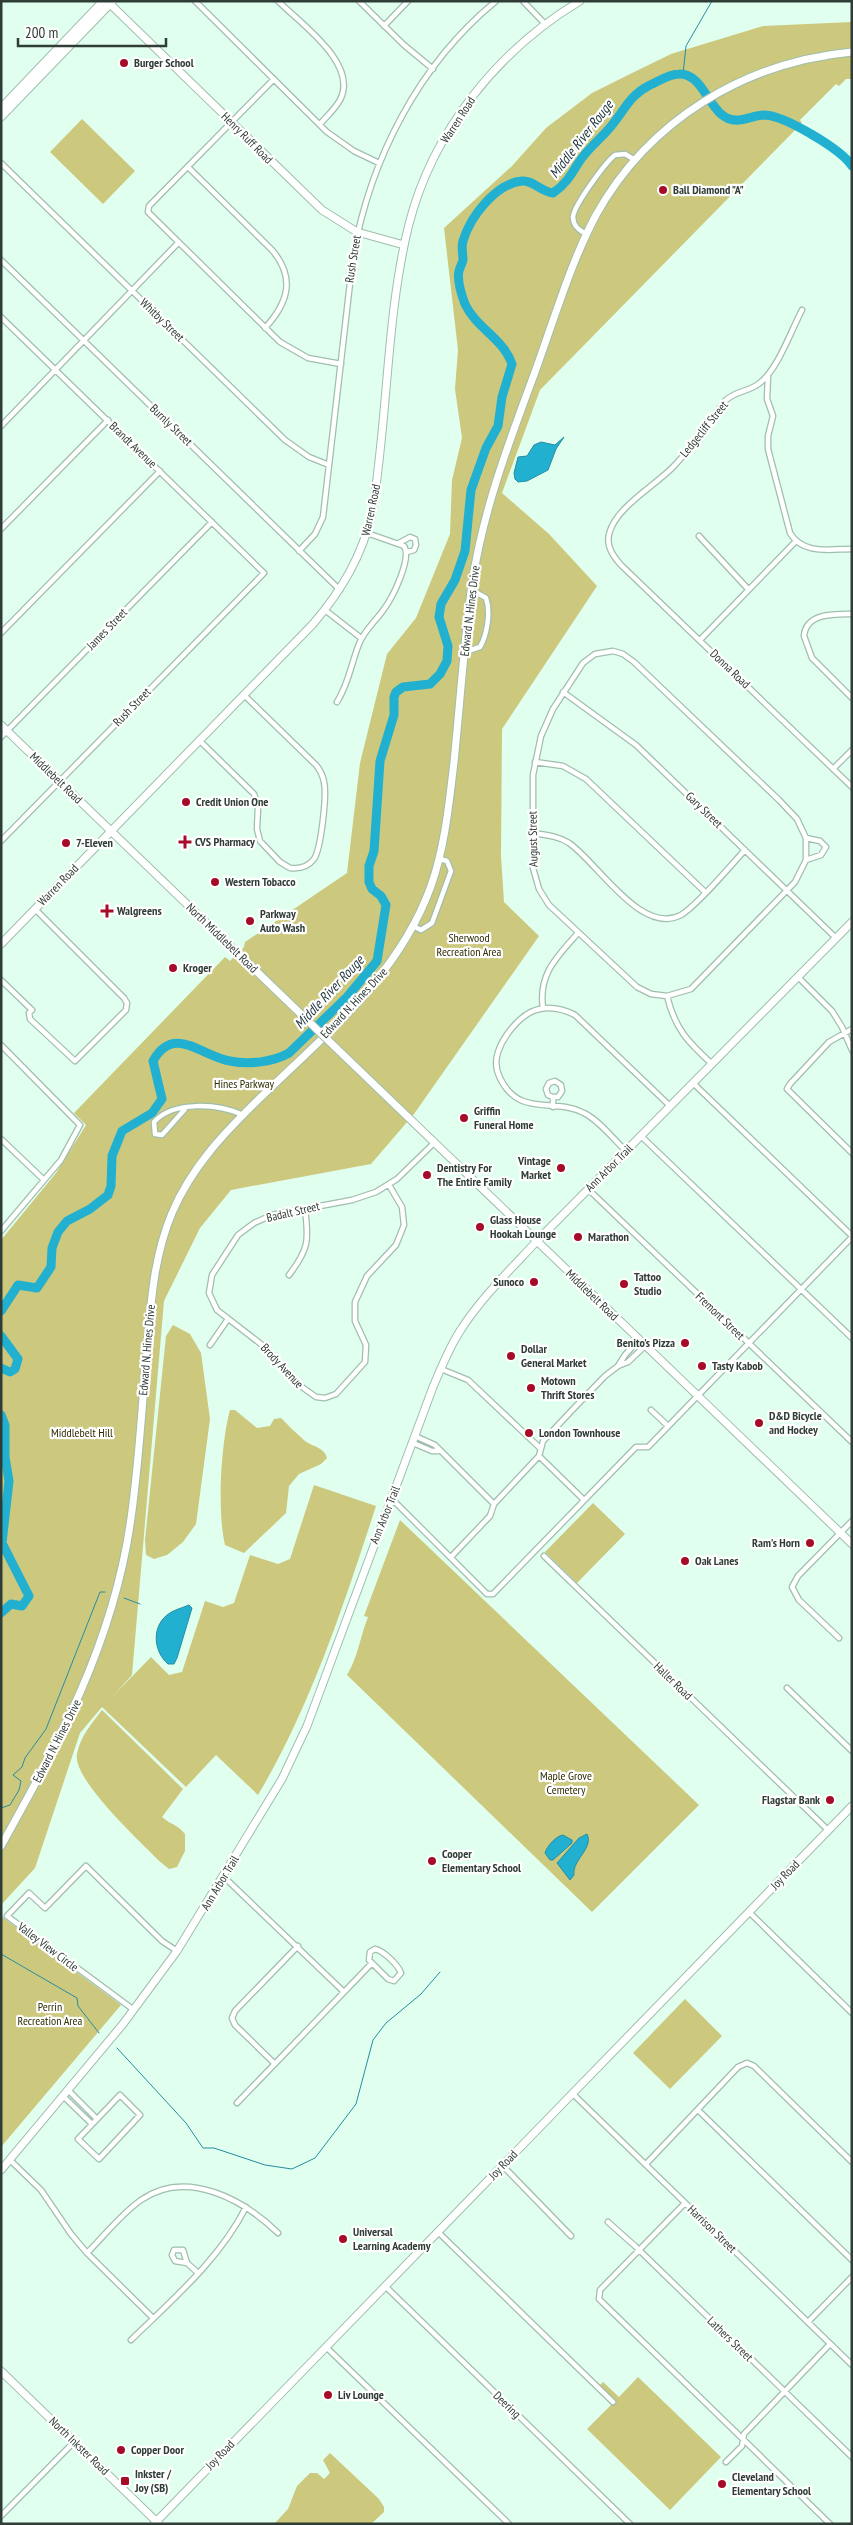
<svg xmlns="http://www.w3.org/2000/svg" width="853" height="2525" viewBox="0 0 853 2525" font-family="'PT Sans Narrow',sans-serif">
  <rect width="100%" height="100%" fill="#e0ffee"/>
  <path fill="#ccc87d" d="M852,22V79H846L839,86L836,84L800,120L802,123L540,390L502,493L549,534L597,586L502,729L501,856L504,902L539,936L414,1114L371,1164L231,1190L200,1228L164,1301L132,1675L113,1696L151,1657L169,1675L182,1672L205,1601L223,1607L234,1603L250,1555L278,1564L290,1559L314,1485L376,1506C344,1604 311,1706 258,1795L216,1755L186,1787L102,1707L80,1733L35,1868L1,1905V1240L56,1173L86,1125L74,1113L225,957L230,961L244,947L245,942L347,873L360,763L387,654L416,618L450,534L452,480L462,438L455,389L458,350L444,228L512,166L546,128L592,93L626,76L671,54L763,26Z
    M82,119L135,171L103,204L50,152Z
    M173,1325L190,1334L201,1353L210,1419L196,1524L183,1542L167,1555L154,1559L146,1555L145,1540L166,1336Z
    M230,1410H235L257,1428L270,1426L274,1419L281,1418C289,1426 297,1434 305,1441C313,1447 324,1447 327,1458L321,1464L299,1474L289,1486L286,1513L244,1553L225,1545C217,1512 221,1443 230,1410Z
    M593,1503L625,1534L577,1583L545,1552Z
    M400,1520L699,1805L592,1912L347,1675C358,1657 360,1637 368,1617L364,1616Z
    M102,1710L183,1789L162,1817C171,1825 177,1824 185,1834V1851L177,1867L169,1869L158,1860C140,1841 72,1779 77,1754C80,1737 92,1723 102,1710Z
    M1,1916L121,2005L1,2147Z
    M685,1999L722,2036L670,2089L633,2053Z
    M638,2377L721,2457L670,2510L587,2429L614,2402L598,2387L603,2382L619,2397Z
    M330,2453L379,2499L384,2507V2512L371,2524H274L288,2509L297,2486L310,2473H317L324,2479L330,2473L323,2460Z"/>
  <path fill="#22b0d1" stroke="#268da2" d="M564,437L556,449L548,470L527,481L518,482L515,479L514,473L518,457L527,456L534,445L541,442L555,445Z
    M189,1605L192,1608L177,1658L174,1664H168C154,1652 151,1628 167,1615C173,1610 182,1608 189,1605Z
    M587,1834C594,1848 572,1860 574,1875L570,1880L557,1863L579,1838Z
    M563,1835L572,1840V1843L553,1860H550L545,1853C547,1846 556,1836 563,1835Z"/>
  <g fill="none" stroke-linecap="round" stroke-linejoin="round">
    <path stroke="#268da2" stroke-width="1" d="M683,74L686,46L712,1
      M124,1598L140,1604
      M1,1808L10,1805L19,1790L21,1781L13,1775L22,1767L25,1758L46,1729L100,1592H105
      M1,1954L77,1998L78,2006L99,2033
      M117,2048L186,2123L203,2148H214L265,2165L292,2169L315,2158L356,2104L373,2040L386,2023L421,1994L440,1972"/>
    <path stroke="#22b0d1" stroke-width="9" d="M1,1311L18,1285L37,1288L51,1267L52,1248L58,1232L67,1221L90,1209L108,1195L111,1186L112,1156L122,1131L152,1113L162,1099L153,1061C174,1023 202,1057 230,1061C249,1065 273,1062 289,1053L347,997L377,961L386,905L381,896L372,889L369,882V866L374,851L380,761L394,715V697L396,692L403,687L430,684L440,674L447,661L448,646L439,617L441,604L455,580L465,551L471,490L486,448L498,426L502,397L512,364C503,338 476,328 465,304C462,296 457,280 459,271C460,267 462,264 463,260C463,254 461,247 463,241C470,217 496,183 522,181C533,180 541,192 553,193C566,184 571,175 579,162C588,148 602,138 612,125C626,108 630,95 650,85C659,81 669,74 679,74C707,73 709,123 739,120C748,119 756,115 765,115C785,116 841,149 852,166
      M1,1336L18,1359L15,1369L10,1372L1,1368
      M1,1415L5,1425V1457L9,1481L2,1543L29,1596L22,1606L11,1604L1,1613"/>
    <defs>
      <path id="street" d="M195,1L327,132L354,151L379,163
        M278,1C301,24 359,64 340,100C335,109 327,116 320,124
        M359,1L404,45L433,69
        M523,1L545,24
        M384,26L408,1
        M274,79L149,206L148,212L280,342L308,358L341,364
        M1,163L285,440L309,457L329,465
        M188,167L272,250C296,278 288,303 265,328
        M587,234C579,231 573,225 573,217C574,205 605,163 615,155L625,154L635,160
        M1,260L340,590
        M802,310C791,331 778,368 761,382C750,392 737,390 726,400C709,422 693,446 674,466C656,485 618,506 610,531C605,544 612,555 621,565L852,787
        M1,317L264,573L1,841
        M768,376L767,399L773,416L768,436V449L790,533C803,555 830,549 852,549
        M1,426L178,243
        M1,529L108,420
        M699,536L748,589
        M399,543L410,537L415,539L416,545L414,550L407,552
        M299,551L315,534L323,517L353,257C370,160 418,65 496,1
        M325,610L361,638
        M852,614C834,614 806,613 804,636L812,658L852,698
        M1,633L160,471
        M700,640L796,541
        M613,651L623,654L634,662L779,800L797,819L806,838V860L795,882L691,989L667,996L651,994L637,987L549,905L539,889L533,868V775L541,736L553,709L583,663L595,654Z
        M465,652L480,647C487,635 491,612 486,598L472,590
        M563,692L636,745L836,938
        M337,702C349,683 351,664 359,644C364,630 376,621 384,609C393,597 412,558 404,546L367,533
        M1,737L212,522
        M199,740L254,794L258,807L257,829L260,841L280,862L290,868C299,869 308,867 314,859C321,849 327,795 324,782C323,776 320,770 316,765L244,695
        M535,762L563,766L586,779L705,892
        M833,769L852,750
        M533,833C546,835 558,836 569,843C598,863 641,936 681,915C698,905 730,866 745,850
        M806,838L820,841L826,847L821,855L806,860
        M413,926L421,930L432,923L451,871L447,861L440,859
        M798,977L832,1011L842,1027L852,1050
        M1,980L32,1010L29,1013L30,1019L75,1061L126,1010L127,1003L124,998L35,909
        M667,996C675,1029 688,1042 712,1064
        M543,1008C538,974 557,957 578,933
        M852,1029L829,1042L790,1084L787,1089L852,1153
        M1,1045L80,1125L61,1160L1,1231
        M693,1083L852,1236
        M553,1107V1097H558L562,1091L561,1085L555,1081L549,1083L546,1089L548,1095L553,1097
        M186,1108L162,1135L155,1134L154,1122C174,1100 219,1104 243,1115
        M641,1136L852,1338
        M1,1139L44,1180
        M626,1151C613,1139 600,1121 584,1113C554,1097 519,1118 500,1078C496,1070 495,1061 498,1052C503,1037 517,1019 531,1012C546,1005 561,1008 575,1015L670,1106
        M389,1185L402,1207L404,1225L396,1245L367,1276L355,1302V1321L366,1345L365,1362L336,1394L325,1398L316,1397L302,1387L266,1348L217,1310L209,1293L212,1275L238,1235L254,1223L272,1215L352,1200L376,1192L397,1179L434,1143
        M588,1189L852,1442
        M289,1275C309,1249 309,1240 305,1209
        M210,1345L228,1319
        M618,1366L625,1355L639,1340
        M441,1369L468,1380L540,1448
        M651,1410L668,1426
        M415,1436L435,1445L494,1504
        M413,1443L432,1451H439
        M539,1456L543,1441L577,1405L605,1376L618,1366L628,1362L645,1346
        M539,1456L584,1500
        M392,1499L487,1594H493L636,1447H648L852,1237
        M544,1556L828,1830
        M451,1557L490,1516L494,1504L539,1456
        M839,1638L799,1600L792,1587L798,1576L852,1521
        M787,1688L852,1751
        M224,1877L344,1992
        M749,1912L852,2013
        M375,1949C384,1951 398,1965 401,1973L394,1981L388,1979L369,1960L370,1952Z
        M134,2010L7,1916L29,1893L45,1908L86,1866L162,1941L177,1951
        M275,2064L235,2025L232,2018L235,2011L298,1946
        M68,2090L97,2119
        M573,2094L852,2365
        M120,2095L140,2115L99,2159L78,2139Z
        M63,2096L92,2124
        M237,2103L372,1963
        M698,2110L852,2260
        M10,2160L41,2190L71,2234L87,2253L153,2318
        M646,2164L738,2067L747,2063L754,2066L852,2162
        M503,2166L571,2236
        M685,2203L600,2290L599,2299L830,2524
        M608,2222L635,2246L852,2457
        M438,2232L613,2402
        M87,2253C104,2236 121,2214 141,2200C187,2168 244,2200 278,2233
        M187,2263L175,2261L172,2255L174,2250H183L187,2263L197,2272
        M385,2286L630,2524
        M808,2322L852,2277
        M131,2340C172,2300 220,2259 246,2207
        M326,2347L509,2524
        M726,2462L742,2446L744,2434L830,2344
        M1,2516L74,2442"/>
      <path id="secondary" d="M107,1L322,210L357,232L404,245
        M1,108L103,1
        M1,117L112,2
        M1,725L305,1018
        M1,944L313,624C342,590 362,556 372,513C388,419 386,315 409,224C433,131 498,50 580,1
        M333,1045L852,1544
        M1,1846C59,1742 112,1645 130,1525C139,1466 142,1406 147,1347C151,1301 154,1256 172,1213C192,1166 225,1132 261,1097C327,1033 399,975 431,886C445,846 449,804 454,762C460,703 464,643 472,584C483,510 509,442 535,372C554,320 570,264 596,215C649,120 745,62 852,52
        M1,2170L123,2024L177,1951L282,1779L307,1726L433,1387C441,1368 449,1348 460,1331C481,1298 510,1270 536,1242L852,922
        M1,2371L159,2524
        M154,2524L852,1806"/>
    </defs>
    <use href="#street" stroke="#a0beae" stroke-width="7"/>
    <use href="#secondary" stroke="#a0beae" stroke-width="9"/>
    <use href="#street" stroke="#fff" stroke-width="4.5"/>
    <use href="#secondary" stroke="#fff" stroke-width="7"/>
    <defs>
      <path id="secondary-bridge" d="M305,1018L333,1045"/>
    </defs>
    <use href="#secondary-bridge" stroke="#a0beae" stroke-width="9" stroke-linecap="butt"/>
    <use href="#secondary-bridge" stroke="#fff" stroke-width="7"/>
  </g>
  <g fill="#a60c28" stroke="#fff" stroke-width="2">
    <circle cx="124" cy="63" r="5"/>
    <circle cx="663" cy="190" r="5"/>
    <circle cx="186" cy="802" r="5"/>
    <path d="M182.5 834.5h5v5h5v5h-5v5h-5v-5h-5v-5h5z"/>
    <circle cx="66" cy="843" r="5"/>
    <circle cx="215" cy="882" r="5"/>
    <path d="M104.5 903.5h5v5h5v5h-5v5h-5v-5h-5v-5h5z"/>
    <circle cx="250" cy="921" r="5"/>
    <circle cx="173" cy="968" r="5"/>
    <circle cx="464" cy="1118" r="5"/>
    <circle cx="561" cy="1168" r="5"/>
    <circle cx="427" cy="1175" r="5"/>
    <circle cx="480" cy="1227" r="5"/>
    <circle cx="578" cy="1237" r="5"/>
    <circle cx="534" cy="1282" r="5"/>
    <circle cx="624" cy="1284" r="5"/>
    <circle cx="685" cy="1343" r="5"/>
    <circle cx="511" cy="1356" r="5"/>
    <circle cx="702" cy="1366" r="5"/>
    <circle cx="531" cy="1388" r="5"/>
    <circle cx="759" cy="1423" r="5"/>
    <circle cx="529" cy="1433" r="5"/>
    <circle cx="810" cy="1543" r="5"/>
    <circle cx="685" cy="1561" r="5"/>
    <circle cx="830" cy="1800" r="5"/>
    <circle cx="432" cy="1861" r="5"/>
    <circle cx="343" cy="2239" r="5"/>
    <circle cx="328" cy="2395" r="5"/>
    <circle cx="121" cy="2450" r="5"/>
    <rect x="120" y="2476" width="10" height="10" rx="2.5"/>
    <circle cx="722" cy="2484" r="5"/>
  </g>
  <g text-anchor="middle" stroke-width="4.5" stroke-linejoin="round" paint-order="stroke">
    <g font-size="12" font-weight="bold" fill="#303c36" stroke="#fff" text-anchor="start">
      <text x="134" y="67">Burger School</text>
      <text x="673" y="194">Ball Diamond "A"</text>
      <text x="196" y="806">Credit Union One</text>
      <text x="195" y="846">CVS Pharmacy</text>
      <text x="76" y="847">7-Eleven</text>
      <text x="225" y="886">Western Tobacco</text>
      <text x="117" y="915">Walgreens</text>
      <text x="260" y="918">Parkway<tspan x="260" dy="14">Auto Wash</tspan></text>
      <text x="183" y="972">Kroger</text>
      <text x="474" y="1115">Griffin<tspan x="474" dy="14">Funeral Home</tspan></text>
      <text x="551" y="1165" text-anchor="end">Vintage<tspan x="551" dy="14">Market</tspan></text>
      <text x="437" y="1172">Dentistry For<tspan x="437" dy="14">The Entire Family</tspan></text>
      <text x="490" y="1224">Glass House<tspan x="490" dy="14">Hookah Lounge</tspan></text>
      <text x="588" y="1241">Marathon</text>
      <text x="634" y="1281">Tattoo<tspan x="634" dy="14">Studio</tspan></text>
      <text x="524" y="1286" text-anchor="end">Sunoco</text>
      <text x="675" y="1347" text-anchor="end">Benito's Pizza</text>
      <text x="521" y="1353">Dollar<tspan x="521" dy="14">General Market</tspan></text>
      <text x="712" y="1370">Tasty Kabob</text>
      <text x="541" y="1385">Motown<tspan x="541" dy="14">Thrift Stores</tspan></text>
      <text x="769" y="1420">D&amp;D Bicycle<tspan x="769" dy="14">and Hockey</tspan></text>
      <text x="539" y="1437">London Townhouse</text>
      <text x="800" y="1547" text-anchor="end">Ram's Horn</text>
      <text x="695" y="1565">Oak Lanes</text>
      <text x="820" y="1804" text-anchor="end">Flagstar Bank</text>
      <text x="442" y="1858">Cooper<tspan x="442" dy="14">Elementary School</tspan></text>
      <text x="353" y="2236">Universal<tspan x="353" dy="14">Learning Academy</tspan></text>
      <text x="338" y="2399">Liv Lounge</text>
      <text x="131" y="2454">Copper Door</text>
      <text x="135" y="2478">Inkster /<tspan x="135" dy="14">Joy (SB)</tspan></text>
      <text x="732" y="2481">Cleveland<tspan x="732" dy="14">Elementary School</tspan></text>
    </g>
    <g font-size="12" fill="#303c36" stroke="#fff">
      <text transform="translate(458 120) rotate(-57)" y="4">Warren Road</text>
      <text transform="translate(247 138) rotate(45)" y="4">Henry Ruff Road</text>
      <text transform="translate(353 259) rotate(-81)" y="4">Rush Street</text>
      <text transform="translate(162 320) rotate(44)" y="4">Whitby Street</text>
      <text transform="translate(171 425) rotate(44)" y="4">Burnly Street</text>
      <text transform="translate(704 429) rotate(-51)" y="4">Ledgecliff Street</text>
      <text transform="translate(133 445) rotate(44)" y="4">Brandt Avenue</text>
      <text transform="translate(371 510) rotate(-78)" y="4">Warren Road</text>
      <text transform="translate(470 611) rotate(-83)" y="4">Edward N. Hines Drive</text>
      <text transform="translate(107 629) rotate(-46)" y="4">James Street</text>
      <text transform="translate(730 669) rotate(44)" y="4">Donna Road</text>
      <text transform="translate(132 707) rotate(-46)" y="4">Rush Street</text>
      <text transform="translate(56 778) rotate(44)" y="4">Middlebelt Road</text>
      <text transform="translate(704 810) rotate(44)" y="4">Gary Street</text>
      <text transform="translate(533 839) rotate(-91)" y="4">August Street</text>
      <text transform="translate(58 885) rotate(-46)" y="4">Warren Road</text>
      <text transform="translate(222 938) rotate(44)" y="4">North Middlebelt Road</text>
      <text transform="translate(354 1003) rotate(-47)" y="4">Edward N. Hines Drive</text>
      <text transform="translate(609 1168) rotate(-45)" y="4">Ann Arbor Trail</text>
      <text transform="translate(293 1212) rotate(-13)" y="4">Badalt Street</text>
      <text transform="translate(592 1295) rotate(44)" y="4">Middlebelt Road</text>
      <text transform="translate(720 1316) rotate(44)" y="4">Fremont Street</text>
      <text transform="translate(147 1350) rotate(-85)" y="4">Edward N. Hines Drive</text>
      <text transform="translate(282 1366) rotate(47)" y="4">Brody Avenue</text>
      <text transform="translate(385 1515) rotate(-68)" y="4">Ann Arbor Trail</text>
      <text transform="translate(673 1681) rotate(44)" y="4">Haller Road</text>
      <text transform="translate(57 1741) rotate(-63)" y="4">Edward N. Hines Drive</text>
      <text transform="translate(785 1875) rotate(-46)" y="4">Joy Road</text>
      <text transform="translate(220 1883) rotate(-59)" y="4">Ann Arbor Trail</text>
      <text transform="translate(48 1947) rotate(37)" y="4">Valley View Circle</text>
      <text transform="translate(503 2165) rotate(-46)" y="4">Joy Road</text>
      <text transform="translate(712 2229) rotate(44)" y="4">Harrison Street</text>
      <text transform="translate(730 2339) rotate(44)" y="4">Lathers Street</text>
      <text transform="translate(507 2405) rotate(44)" y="4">Deering</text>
      <text transform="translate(79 2446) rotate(44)" y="4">North Inkster Road</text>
      <text transform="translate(220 2455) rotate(-46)" y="4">Joy Road</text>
    </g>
    <g font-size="12" fill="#302d02" stroke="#fff">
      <text x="469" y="942">Sherwood<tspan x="469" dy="14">Recreation Area</tspan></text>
      <text x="244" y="1088">Hines Parkway</text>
      <text x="82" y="1437">Middlebelt Hill</text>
      <text x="566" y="1780">Maple Grove<tspan x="566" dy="14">Cemetery</tspan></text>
      <text x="50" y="2011">Perrin<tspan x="50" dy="14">Recreation Area</tspan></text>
    </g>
    <g font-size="14" font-style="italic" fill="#1d333a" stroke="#fff">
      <text transform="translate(581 139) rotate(-52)" y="5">Middle River Rouge</text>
      <text transform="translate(329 992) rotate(-47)" y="5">Middle River Rouge</text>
    </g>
  </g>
  <rect width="853" height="2525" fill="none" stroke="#303c36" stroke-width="5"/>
  <path d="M18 38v8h148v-8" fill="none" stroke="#303c36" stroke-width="2.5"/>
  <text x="25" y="38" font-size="15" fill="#303c36" stroke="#ffffff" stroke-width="4" paint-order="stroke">200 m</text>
</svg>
